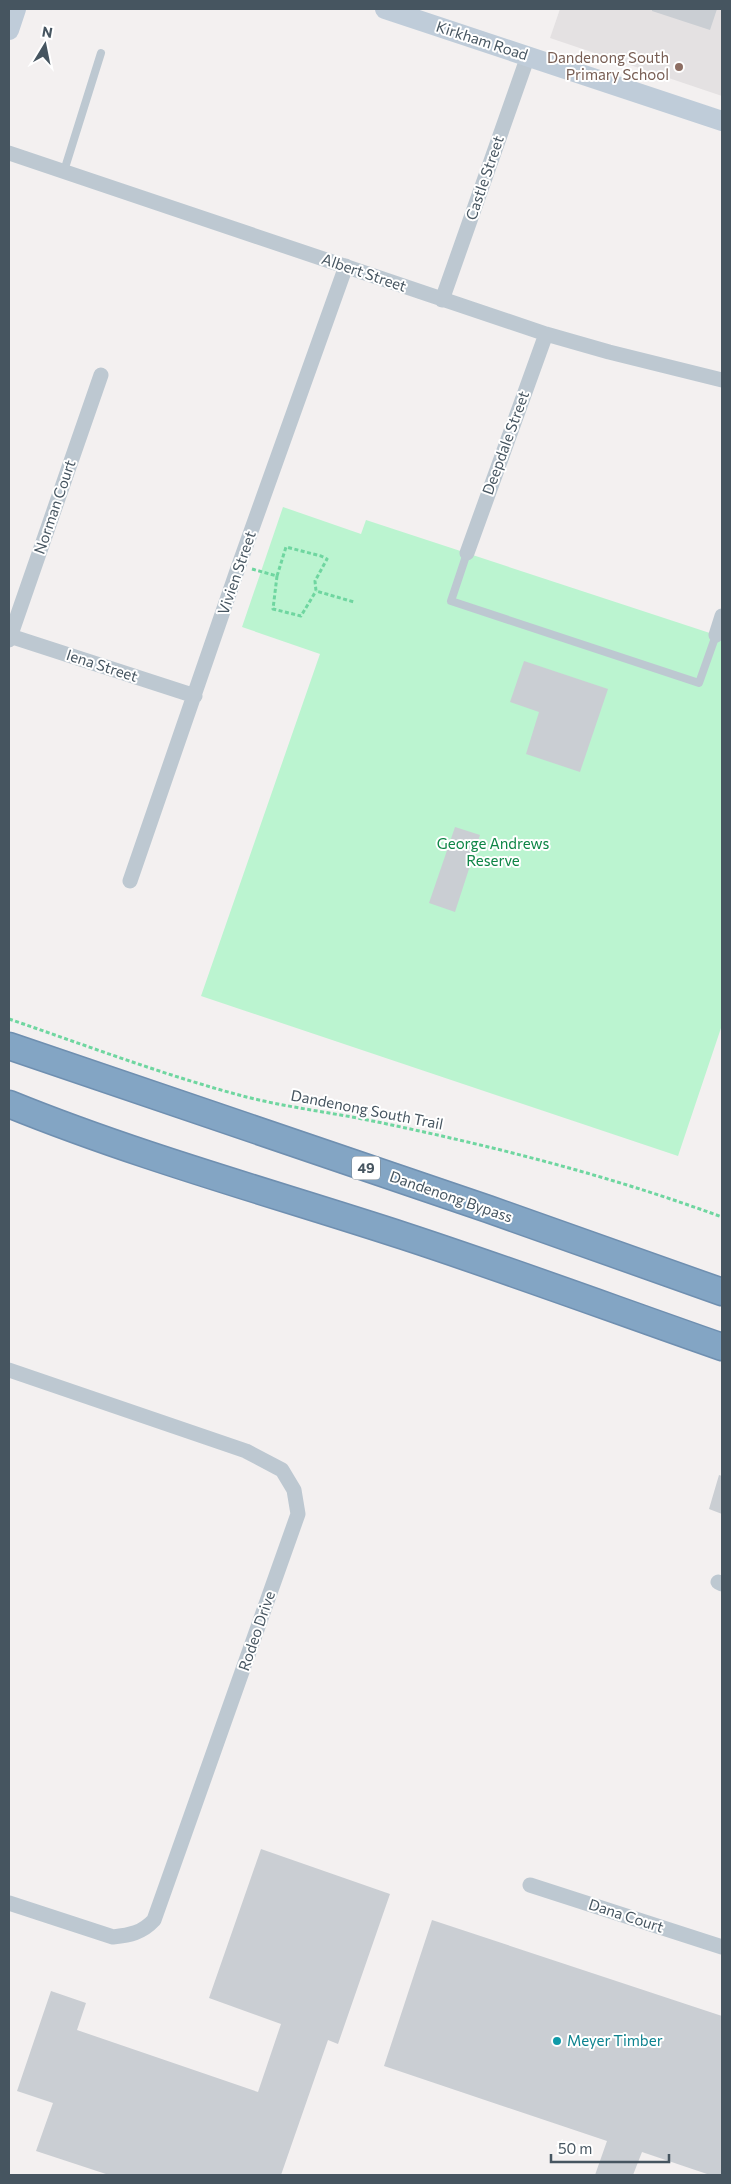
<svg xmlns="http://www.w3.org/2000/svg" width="731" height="2184" viewBox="0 0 731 2184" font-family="Commissioner,sans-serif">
  <rect width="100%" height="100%" fill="#f3f0f0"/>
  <path fill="#e4e1e2" d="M560,9H722V96L550,38Z"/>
  <path fill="#bbf4d0" d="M283,507L361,534L366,520L722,637V1025L678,1156L201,996L320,654L242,627Z"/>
  <path fill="#caced3" d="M652,9H717L710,30L652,11Z
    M524,661L608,689L580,772L526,754L539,712L510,702Z
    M455,827L480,835L455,912L429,903Z
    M719,1475L722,1476V1514L709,1509Z
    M261,1849L390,1894L338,2044L328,2040L281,2175H109L36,2151L53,2103L17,2091L51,1991L86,2003L77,2030L258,2092L281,2024L209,1998Z
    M432,1920L722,2016V2175H710L642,2152L633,2175H595L607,2141L384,2066Z"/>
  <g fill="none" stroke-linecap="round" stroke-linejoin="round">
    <defs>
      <path id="highway" d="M9,1046L488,1209L722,1292
        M9,1104C137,1156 272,1193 404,1236C511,1271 616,1310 722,1347"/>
    </defs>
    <use href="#highway" stroke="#6f8fb0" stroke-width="29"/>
    <path stroke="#6fd6a0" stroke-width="3" stroke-dasharray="4 2.5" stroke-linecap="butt" d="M252,569L277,576L286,547L321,556L327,559L315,581L316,591L354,602
      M277,576L273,609L301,616L316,591
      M9,1019C85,1045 161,1074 239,1095C287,1108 338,1113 387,1124C501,1148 613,1177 722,1217"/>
    <path stroke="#bdc8d1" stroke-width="8" d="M64,171L101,53
      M467,553L451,601L699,683L716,635"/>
    <path stroke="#bdc8d1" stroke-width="15" d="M9,153L546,334L609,352L722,380
      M442,300L528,56
      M467,553L546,334
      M716,635L722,616
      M10,636L195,696
      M9,640L101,375
      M130,881L239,565L346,266
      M9,1370L246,1451L282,1470L294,1490L298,1514L154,1920C142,1933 130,1935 113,1937L9,1903
      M718,1582L722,1584
      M530,1885L722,1947"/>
    <path stroke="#bfccd9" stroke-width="20" d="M385,9L722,121
      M9,30L16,9"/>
    <use href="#highway" stroke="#83a5c4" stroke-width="26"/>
  </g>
  <circle fill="#8d6e63" stroke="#fff" stroke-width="2" cx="679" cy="67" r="5"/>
  <circle fill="#0f9aa8" stroke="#fff" stroke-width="2" cx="557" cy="2041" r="5"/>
  <g text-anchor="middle" stroke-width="4" stroke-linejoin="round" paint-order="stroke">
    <rect fill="#fff" stroke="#7e8890" stroke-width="1" x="352" y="1156.5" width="28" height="23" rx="4"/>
    <g font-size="14" font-weight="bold" fill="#465560">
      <text x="366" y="1173">49</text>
    </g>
    <g font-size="15" fill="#465560" stroke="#fff">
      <text transform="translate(482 41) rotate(18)" y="5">Kirkham Road</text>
      <text transform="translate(485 178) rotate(-71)" y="5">Castle Street</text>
      <text transform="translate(364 273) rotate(19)" y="5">Albert Street</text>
      <text transform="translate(506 443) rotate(-70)" y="5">Deepdale Street</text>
      <text transform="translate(55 507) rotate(-71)" y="5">Norman Court</text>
      <text transform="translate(237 573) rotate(-71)" y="5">Vivien Street</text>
      <text transform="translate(102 666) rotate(18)" y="5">Iena Street</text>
      <text transform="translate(367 1110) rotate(11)" y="5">Dandenong South Trail</text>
      <text transform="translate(451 1197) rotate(19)" y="5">Dandenong Bypass</text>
      <text transform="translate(257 1631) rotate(-71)" y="5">Rodeo Drive</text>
      <text transform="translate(626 1916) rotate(18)" y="5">Dana Court</text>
    </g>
    <g font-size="15" fill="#785e54" stroke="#fff" text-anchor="end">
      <text x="669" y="63">Dandenong South<tspan x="669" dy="17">Primary School</tspan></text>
    </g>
    <g font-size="15" fill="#0e8546" stroke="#fff">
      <text x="493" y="849">George Andrews<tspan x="493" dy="17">Reserve</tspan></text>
    </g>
    <g font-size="15" fill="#0d838f" stroke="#fff" text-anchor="start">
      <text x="567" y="2046">Meyer Timber</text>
    </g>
  </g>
  <rect width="731" height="2184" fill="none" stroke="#465560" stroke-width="20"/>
  <g transform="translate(45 45) rotate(10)" stroke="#ffffff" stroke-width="4" paint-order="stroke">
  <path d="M0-4L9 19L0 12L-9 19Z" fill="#465560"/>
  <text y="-8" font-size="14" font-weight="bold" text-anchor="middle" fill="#465560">N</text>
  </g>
  <path d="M551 2154v8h118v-8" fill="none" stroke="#465560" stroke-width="2.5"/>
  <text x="558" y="2154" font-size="15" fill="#465560" stroke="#ffffff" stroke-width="4" paint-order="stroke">50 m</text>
</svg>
